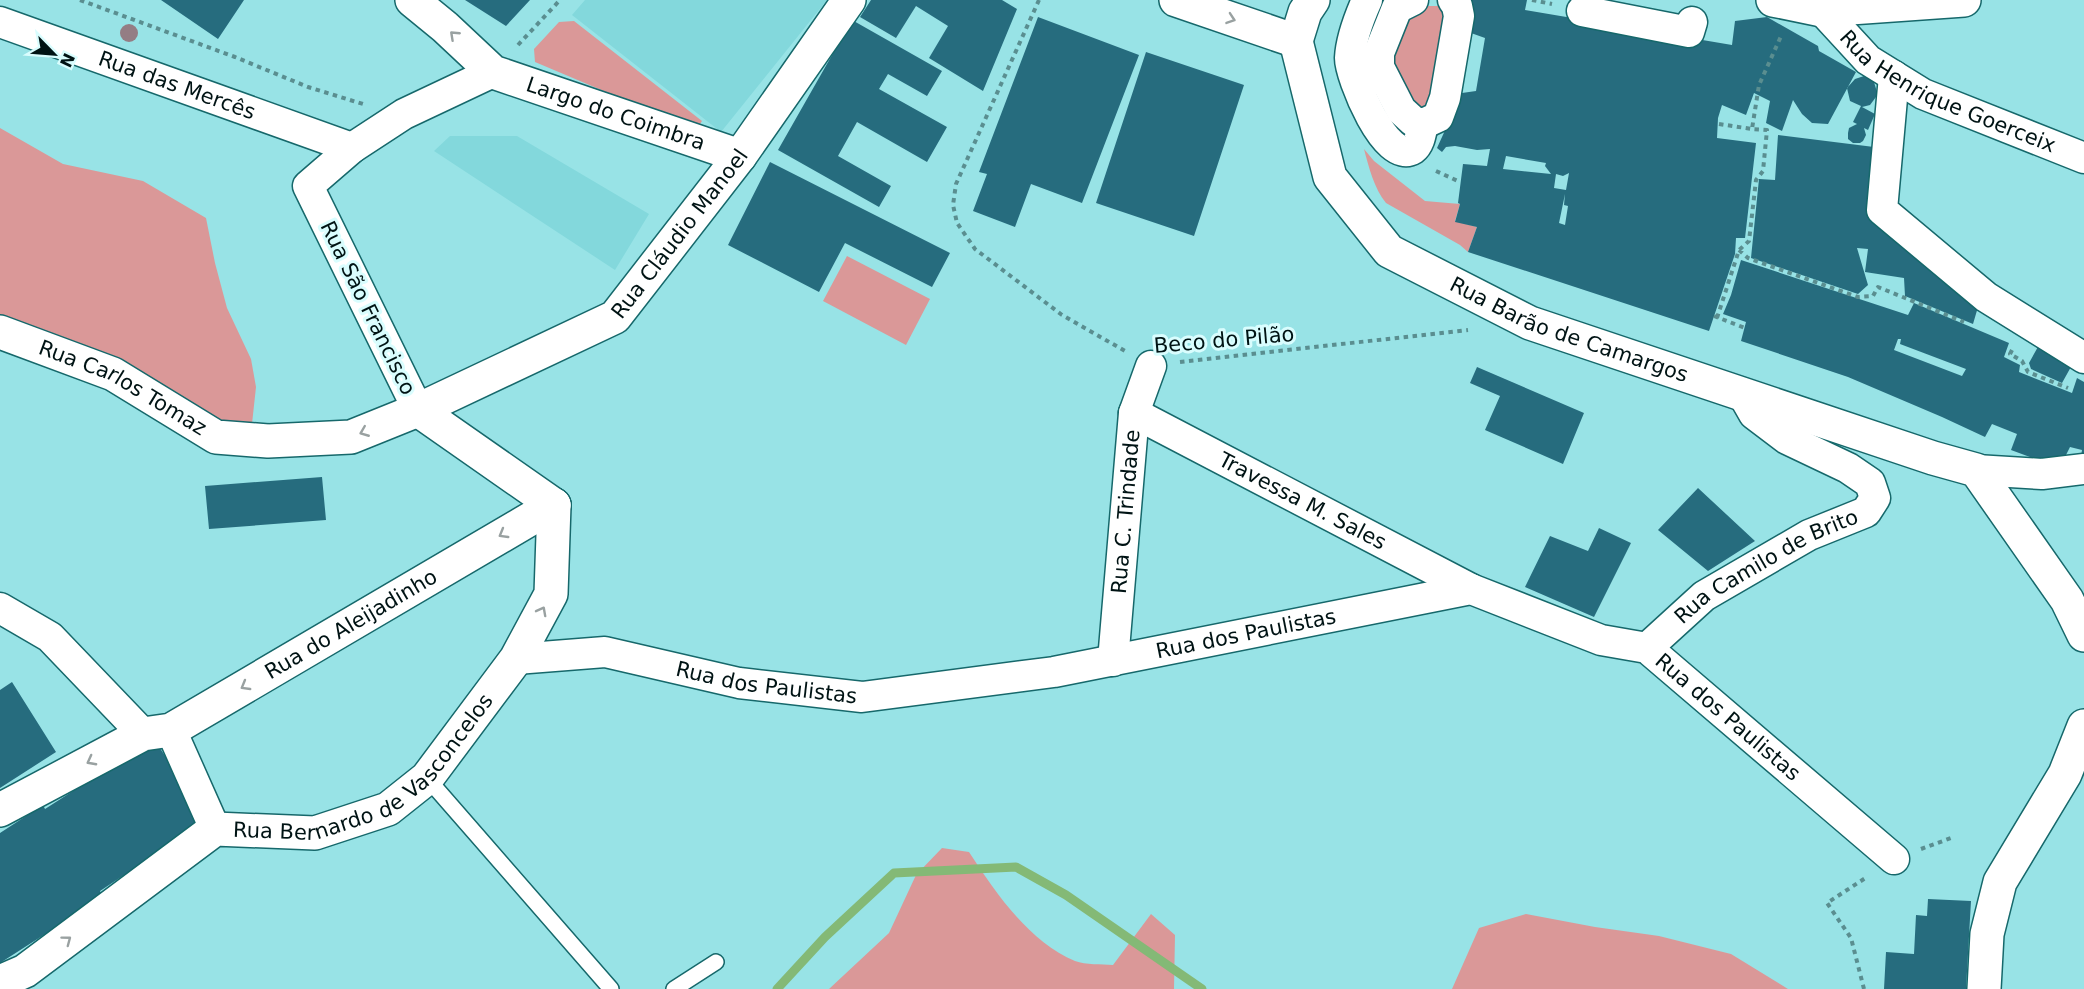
<svg xmlns="http://www.w3.org/2000/svg" width="2084" height="989" viewBox="0 0 2084 989" font-family="'DejaVu Sans',sans-serif">
  <rect width="100%" height="100%" fill="#98e3e6"/>
  <path fill="#83d8dc" d="M585,0H827L721,132L572,15Z
    M450,136H517L649,214L615,270L434,151Z"/>
  <path fill="#da9898" d="M1422,6H1438L1444,10L1446,18L1429,108H1421L1408,97L1389,52L1407,10Z
    M574,21L702,121L696,130L535,62L534,49L559,22Z
    M0,128L63,164L143,181L206,218L215,263L227,308L251,359L256,387L251,433L0,341Z
    M1364,149L1374,161L1425,201L1460,204L1455,221L1477,227L1468,252L1460,245L1386,203C1374,188 1369,168 1364,149Z
    M847,256L930,299L906,345L823,301Z
    M942,848L969,852C995,892 1029,942 1075,961C1086,965 1101,964 1113,965L1151,914L1175,935L1174,989H829L889,933L916,875Z
    M1526,914L1595,927L1659,936L1731,954L1788,989H1452L1479,928Z"/>
  <g fill="none" stroke-linecap="round" stroke-linejoin="round">
    <path stroke="#84b976" stroke-width="9" d="M777,989L825,937L894,873L1016,867L1066,895L1202,989"/>
  </g>
  <path fill="#266c7e" fill-rule="evenodd" d="M161,0H244L218,39Z
    M465,0H530L506,26Z
    M871,0H1002L1017,9L983,91L929,58L948,26L916,6L896,38L860,17Z
    M1472,0H1527L1525,10L1732,45L1735,21L1767,17L1818,46L1819,51L1856,72L1828,124L1812,123L1802,114L1793,100L1782,131L1766,123L1770,101L1754,93L1746,115L1722,105L1718,118L1717,138L1756,143L1745,238H1736L1735,254L1709,331L1468,252L1477,227L1455,222L1460,204L1458,203L1463,164L1487,166L1490,149L1477,150L1455,146L1446,147L1442,152L1437,148L1462,93L1476,91L1485,38L1471,33ZM1506,156L1546,163L1545,166L1551,174L1503,169ZM1569,173L1566,190L1554,188L1556,174L1563,176ZM1565,194L1564,205L1568,206L1565,225L1559,223Z
    M1038,17L1139,55L1082,203L1031,184L1015,227L973,211L987,174L979,172Z
    M852,20L942,71L927,96L888,74L879,89L947,127L927,162L857,122L838,156L891,186L879,207L778,150Z
    M1146,52L1244,85L1194,236L1096,203Z
    M1864,76L1874,82L1877,92L1876,97L1870,105L1862,107L1875,114L1868,130L1864,128L1866,135L1863,141L1860,143H1853L1848,139V133L1849,128L1857,124L1853,122L1861,106L1850,101L1847,88L1855,79Z
    M1778,135L1874,147L1872,218L1978,307L1973,324L1905,296L1904,278L1865,272L1868,249L1857,248L1868,285L1858,294L1751,258L1759,179L1775,180Z
    M770,162L950,253L932,287L845,243L819,292L728,245Z
    M1741,260L1908,315L1914,303L2009,343L2004,357L2020,365L2019,372L2072,393L2077,378L2084,382V463L2080,464L2082,450L2070,447L2061,465L2046,463L2011,450L2017,434L1992,424L1985,437L1942,417L1848,377L1741,341L1746,322L1723,314L1731,295ZM1898,339H1901L1900,344L1966,369L1962,376L1894,350Z
    M2039,345L2072,365L2062,383L2031,369L2029,363Z
    M1477,367L1584,413L1563,464L1485,430L1500,396L1470,383Z
    M322,477L326,520L209,529L205,486Z
    M1698,488L1755,541L1708,571L1658,530Z
    M1599,528L1631,543L1594,617L1525,587L1550,536L1588,551Z
    M12,682L56,752L0,788V690Z
    M154,739L207,820L100,891L103,897L0,963V833L43,805L45,809Z
    M1928,899L1971,901L1966,989H1884L1886,952L1914,954L1916,915L1927,916Z"/>
  <g fill="none" stroke-linecap="round" stroke-linejoin="round">
    <defs>
      <path id="lane" d="M427,778L611,989
        M674,989L716,962"/>
      <g id="street">
        <path d="M1367,0C1359,18 1351,38 1350,58C1350,77 1386,166 1413,149C1420,144 1421,132 1423,124"/>
        <path d="M1413,0L1397,8L1379,53V67L1401,110L1413,121L1423,124L1438,117L1445,98L1459,16L1457,6L1453,0"/>
        <path id="s1" d="M1822,10L1868,60L1923,94L2084,158"/>
        <path d="M1582,11L1689,32L1692,22"/>
        <path id="s2" d="M0,22L352,148"/>
        <path d="M1894,76L1882,210L1986,297L2084,358"/>
        <path d="M418,410L308,186L352,148L404,114L493,72"/>
        <path id="s3" d="M1134,413L1471,589"/>
        <path d="M1976,470L2042,474L2084,469"/>
        <path d="M0,608L50,637L143,734"/>
        <path id="s4" d="M1647,648L1704,596L1809,535L1866,512L1875,498L1870,483L1848,468L1787,439L1754,414L1742,393"/>
        <path id="s5" d="M516,659L605,652L739,683L862,697L1054,672L1471,589L1601,640L1647,648L1894,859"/>
        <path id="s6" d="M1113,661L1134,413L1151,366"/>
        <path d="M171,730L215,829"/>
      </g>
      <g id="secondary">
        <path id="s7" d="M412,0L445,27L493,72L740,156"/>
        <path d="M1176,0L1296,41"/>
        <path d="M1773,0L1822,10L1964,0"/>
        <path id="s8" d="M1296,41L1330,177L1389,251L1530,323L1933,458L1976,470L2067,600L2084,635"/>
        <path d="M1296,41L1305,12L1313,0"/>
        <path id="s9" d="M0,332L113,374L216,437L268,441L351,437L418,410L615,317L740,156L849,0"/>
        <path d="M418,410L554,505"/>
        <path id="s10" d="M0,810L143,734L171,730L554,505"/>
        <path id="s11" d="M0,982L25,971L215,829L315,833L388,809L427,778L516,659L551,594L554,505"/>
        <path d="M1984,989L1987,934L2000,882L2065,774L2084,726"/>
      </g>
    </defs>
    <use href="#lane" stroke="#16686b" stroke-width="18"/>
    <use href="#street" stroke="#16686b" stroke-width="33"/>
    <use href="#secondary" stroke="#16686b" stroke-width="36"/>
    <path stroke="#5a8e90" stroke-width="4" stroke-dasharray="4.5 4.5" stroke-linecap="butt" d="M80,0L235,57L308,87L363,104
      M1039,0L956,184L953,205L957,223L975,249L1062,315L1125,351
      M1532,0L1552,4
      M518,45L560,0
      M1719,124L1752,129
      M1436,171L1460,182
      M1739,250L1748,258L1858,297L1873,296L1878,287L1964,322
      M1714,316L1745,328
      M1717,318L1739,250L1749,241L1756,180L1763,171L1767,130L1752,129L1759,85L1782,34
      M2012,350L2010,354L2022,361L2028,372L2068,388
      M1180,362L1468,330
      M1921,849L1951,838
      M1864,989L1851,938L1827,903L1867,877"/>
    <use href="#lane" stroke="#fff" stroke-width="15"/>
    <use href="#street" stroke="#fff" stroke-width="30"/>
    <use href="#secondary" stroke="#fff" stroke-width="33"/>
  </g>
  <circle fill="#947d84" cx="129" cy="33" r="9"/>
  <defs><path id="oneway-chevron" d="M-2-3.5L2.5 0L-2 3.5" fill="none" stroke-width="1.6" stroke-linecap="round" stroke-linejoin="round" transform="scale(1.5)"/></defs>
  <g stroke="#99a1a1">
    <use href="#oneway-chevron" transform="translate(1231 19) rotate(19)"/>
    <use href="#oneway-chevron" transform="translate(454 35) rotate(-137)"/>
    <use href="#oneway-chevron" transform="translate(364 432) rotate(158)"/>
    <use href="#oneway-chevron" transform="translate(503 534) rotate(150)"/>
    <use href="#oneway-chevron" transform="translate(542 611) rotate(-62)"/>
    <use href="#oneway-chevron" transform="translate(245 686) rotate(150)"/>
    <use href="#oneway-chevron" transform="translate(91 761) rotate(152)"/>
    <use href="#oneway-chevron" transform="translate(67 940) rotate(-37)"/>
  </g>
  <g text-anchor="middle" stroke-width="6" stroke-linejoin="round" paint-order="stroke">
    <g font-size="21" fill="#001314" stroke="#d9fdfe">
      <text dy="7" stroke="none"><textPath href="#s2" startOffset="188">Rua das Mercês</textPath></text>
      <text dy="7" stroke="none"><textPath href="#s1" startOffset="153">Rua Henrique Goerceix</textPath></text>
      <text dy="7" stroke="none"><textPath href="#s7" startOffset="238">Largo do Coimbra</textPath></text>
      <text dy="7" stroke="none"><textPath href="#s9" startOffset="772">Rua Cláudio Manoel</textPath></text>
      <text transform="translate(368 308) rotate(64)" y="7">Rua São Francisco</text>
      <text dy="7" stroke="none"><textPath href="#s8" startOffset="432">Rua Barão de Camargos</textPath></text>
      <text transform="translate(1224 340) rotate(-5)" y="7">Beco do Pilão</text>
      <text dy="7" stroke="none"><textPath href="#s9" startOffset="135">Rua Carlos Tomaz</textPath></text>
      <text dy="7" stroke="none"><textPath href="#s3" startOffset="190">Travessa M. Sales</textPath></text>
      <text dy="7" stroke="none"><textPath href="#s6" startOffset="150">Rua C. Trindade</textPath></text>
      <text dy="7" stroke="none"><textPath href="#s4" startOffset="146">Rua Camilo de Brito</textPath></text>
      <text dy="7" stroke="none"><textPath href="#s10" startOffset="399">Rua do Aleijadinho</textPath></text>
      <text dy="7" stroke="none"><textPath href="#s5" startOffset="740">Rua dos Paulistas</textPath></text>
      <text dy="7" stroke="none"><textPath href="#s5" startOffset="254">Rua dos Paulistas</textPath></text>
      <text dy="7" stroke="none"><textPath href="#s5" startOffset="1262">Rua dos Paulistas</textPath></text>
      <text dy="7" stroke="none"><textPath href="#s11" startOffset="438">Rua Bernardo de Vasconcelos</textPath></text>
    </g>
  </g>
  <g transform="translate(54 54) rotate(115)" stroke="#d9fdfe" stroke-width="4.5" paint-order="stroke">
  <path d="M0-4.5L10 22L0 15L-10 22Z" fill="#001314"/>
  <text y="-9" font-size="16" font-weight="bold" text-anchor="middle" fill="#001314">N</text>
  </g>
</svg>
